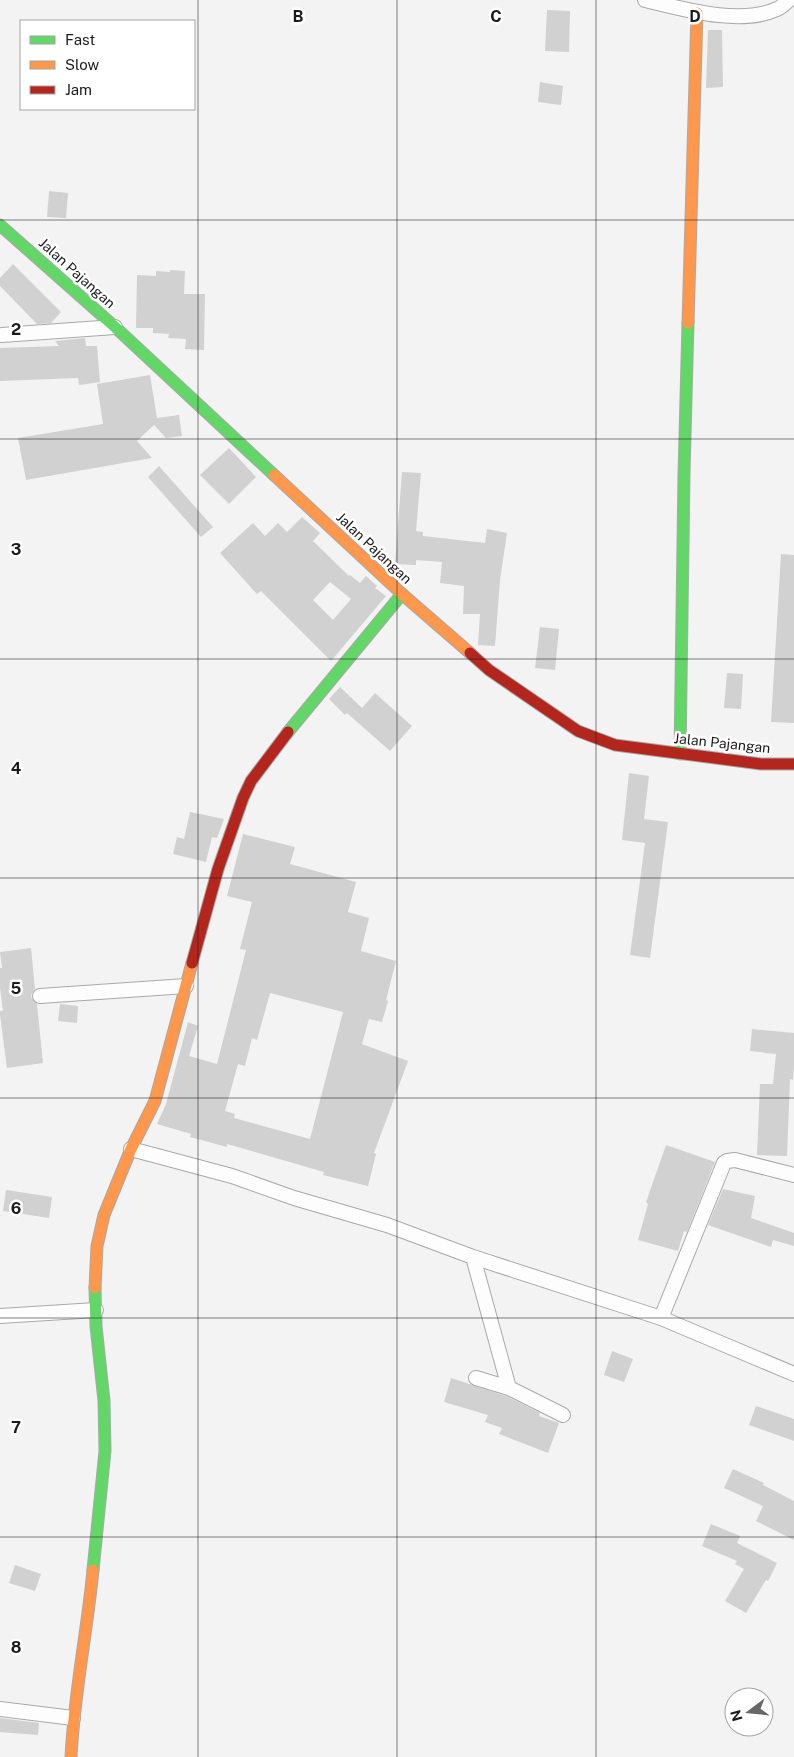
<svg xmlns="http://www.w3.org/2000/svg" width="794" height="1757" viewBox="0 0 794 1757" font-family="'Public Sans',sans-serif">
  <rect width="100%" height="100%" fill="#f3f3f4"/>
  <path fill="#d1d1d2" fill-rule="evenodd" d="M547,10L570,11L569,52L545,51Z
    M708,30H722L723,87L706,88Z
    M540,82L563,86L561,105L538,102Z
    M49,191L68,193L66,218L47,217Z
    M13,264L61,312L51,323L37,324L0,286V278Z
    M170,270L185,271L184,294H205L204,350L185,349L186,339L168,338L169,334L153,333V328H136L137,275L156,276V271L170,272Z
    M85,338L86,346H97L100,382L79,385L78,378L0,381V348L59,346L55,341Z
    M150,375L157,418L179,415L182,436L166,438L154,425L137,441L152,458L26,480L18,438L103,424L97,384Z
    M229,448L256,477L229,504L200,475Z
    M159,466L213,527L201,537L148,477Z
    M402,472L421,473L416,531L423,532V536L485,543L487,529L507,533L500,580L495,646L478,645L480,614H463L464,586L440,583L442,562L416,560V565L395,564Z
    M302,517L320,533L313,541L349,576L350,575L360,583L366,576L377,586L375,588L386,596L331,661L261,591L257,594L220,553L253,523L265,536L278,523L287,532ZM330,582L351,599L333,620L313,600Z
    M781,554L794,555V723L771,722Z
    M540,627L559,629L555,670L535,668Z
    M727,673L743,674L741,709L724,708Z
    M340,687L362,708L375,693L412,726L390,751L347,713L345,715L329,699Z
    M629,773L649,776L644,819L668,822L650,958L630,955L645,843L622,840Z
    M190,812L224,819L217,838L212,837L206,862L173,854L177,837L184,839Z
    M243,834L295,847L290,864L356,882L348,912L369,918L361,951L396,961L386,1000L388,1001L382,1022L369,1019L362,1044L408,1061L374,1153L376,1154L368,1186L323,1175L324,1172L227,1144V1147L190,1137L191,1134L157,1124L166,1104L188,1022L198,1026L189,1056L217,1064L246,950L240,949L252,902L227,896ZM270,993L343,1012L310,1139L234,1118L235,1114L225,1111L238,1064L245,1066L252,1038L257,1040Z
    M31,948L35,989L32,993L31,997L37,1004L43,1063L7,1068L0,1015V1011H3L0,988V968H2L0,952Z
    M60,1004L78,1006L77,1023L58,1021Z
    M752,1029L794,1033V1065L793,1080L790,1079L787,1156L757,1155L760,1084H773L776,1054L750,1051Z
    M666,1145L715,1162L687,1232L684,1231L678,1251L638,1240L648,1204L646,1202Z
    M723,1189L755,1196L751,1218L794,1233V1246L773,1240L771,1247L708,1225Z
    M6,1190L52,1197L49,1218L3,1211Z
    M612,1351L633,1359L624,1382L604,1375Z
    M451,1378L506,1396L540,1413L539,1416L559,1423L548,1453L499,1434L502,1428L485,1422L488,1415L444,1402Z
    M756,1406L794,1419V1441L749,1425Z
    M733,1469L764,1483L763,1485L794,1501V1540L756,1521L763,1506L724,1488Z
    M711,1524L740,1536L737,1543L777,1563L768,1581L766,1580L746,1613L725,1601L744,1569L735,1564L737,1561L702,1546Z
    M15,1565L41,1574L35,1591L9,1583Z
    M0,1718L39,1723L38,1735L0,1732Z"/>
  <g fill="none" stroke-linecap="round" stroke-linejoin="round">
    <defs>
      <path id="street" d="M645,0C683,9 740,26 777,9C781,8 785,3 789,0
        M2,335L115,327
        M40,996L186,986
        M131,1149L232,1176L294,1198L387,1225L473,1257L661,1318L794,1374
        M473,1257L509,1388
        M0,1316L96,1310
        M661,1318L724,1163L727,1161L735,1160L794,1175
        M476,1378L509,1388L563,1415
        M0,1709L73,1718"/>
      <path id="fast" d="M0,225L115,327L274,475
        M288,732L402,594
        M680,754L684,474L688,323
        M93,1570L105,1451L104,1401L96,1326L95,1288"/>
      <path id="slow" d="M688,323L697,13
        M274,475L402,594L470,653
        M95,1288L97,1246L104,1215L131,1149L155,1101L192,963
        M71,1757C74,1694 87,1633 93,1570"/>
      <path id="jam" d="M470,653L489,670L578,731L615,745L761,764H794
        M192,963L218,869L243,798L251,781L288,732"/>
    </defs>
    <use href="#street" stroke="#a9a9aa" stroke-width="16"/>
    <use href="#fast" stroke="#a9a9aa" stroke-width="13"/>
    <use href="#slow" stroke="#a9a9aa" stroke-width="13"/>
    <use href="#jam" stroke="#a9a9aa" stroke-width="13"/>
    <use href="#street" stroke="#fdfdfd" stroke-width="14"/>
    <use href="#fast" stroke="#63d668" stroke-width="11"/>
    <use href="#slow" stroke="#ff974d" stroke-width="11"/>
    <use href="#jam" stroke="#b3261e" stroke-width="11"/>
  </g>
  <path fill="none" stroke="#1b1b1c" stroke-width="1" stroke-opacity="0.55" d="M198,0V1757M397,0V1757M596,0V1757M0,220H794M0,439H794M0,659H794M0,878H794M0,1098H794M0,1318H794M0,1537H794"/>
  <g text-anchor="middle" stroke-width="5" stroke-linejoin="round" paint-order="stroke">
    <g font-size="14" fill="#1b1b1c" stroke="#fff">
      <text transform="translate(77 273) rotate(42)" y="5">Jalan Pajangan</text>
      <text transform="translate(374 548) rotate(43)" y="5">Jalan Pajangan</text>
      <text transform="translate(722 743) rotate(6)" y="5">Jalan Pajangan</text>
    </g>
  </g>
  <g font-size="16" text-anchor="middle" font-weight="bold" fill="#1b1b1c" stroke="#fff" stroke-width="5" stroke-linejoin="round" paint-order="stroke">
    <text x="298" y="22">B</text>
    <text x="496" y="22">C</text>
    <text x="695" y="22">D</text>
    <text x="16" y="335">2</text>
    <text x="16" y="555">3</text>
    <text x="16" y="774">4</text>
    <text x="16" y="994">5</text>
    <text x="16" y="1214">6</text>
    <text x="16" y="1433">7</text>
    <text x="16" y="1653">8</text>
  </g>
  <rect x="20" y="20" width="175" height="90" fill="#ffffff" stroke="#a4a4a4"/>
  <rect x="30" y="36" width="25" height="8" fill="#63d668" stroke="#a4a4a4"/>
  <text x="65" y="45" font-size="15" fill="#1b1b1c">Fast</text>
  <rect x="30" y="61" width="25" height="8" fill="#ff974d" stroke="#a4a4a4"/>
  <text x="65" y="70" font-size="15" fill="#1b1b1c">Slow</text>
  <rect x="30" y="86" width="25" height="8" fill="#b3261e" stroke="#a4a4a4"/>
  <text x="65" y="95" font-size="15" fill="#1b1b1c">Jam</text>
  <g transform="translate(749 1712) rotate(254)"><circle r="24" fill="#ffffff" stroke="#a4a4a4"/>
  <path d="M0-4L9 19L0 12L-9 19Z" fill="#676768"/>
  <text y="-8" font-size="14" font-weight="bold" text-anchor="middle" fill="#1b1b1c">N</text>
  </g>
</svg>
